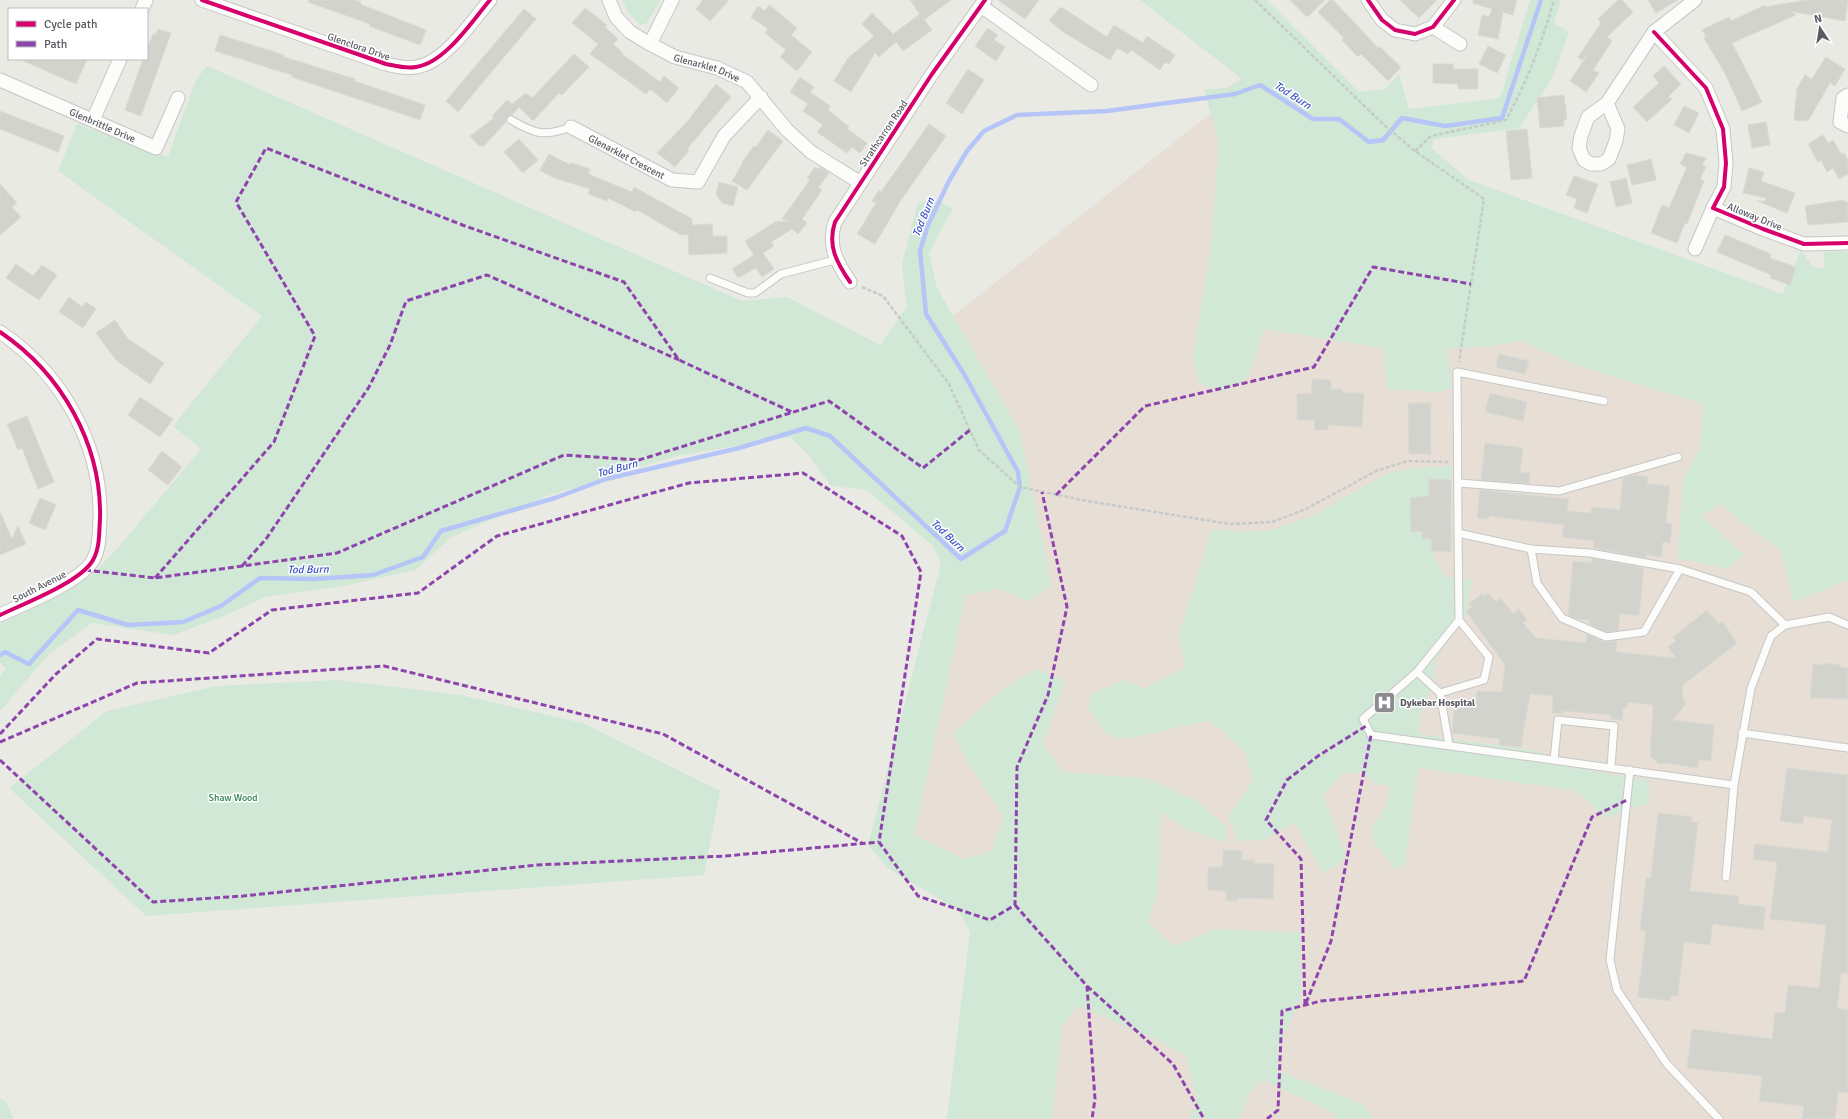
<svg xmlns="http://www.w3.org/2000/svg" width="1848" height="1119" viewBox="0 0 1848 1119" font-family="Signika,sans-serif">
  <rect width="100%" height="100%" fill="#e9eae3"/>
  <path fill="#e7ded5" d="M1225,102L1848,339V1119H971L1005,904L892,844L953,560L817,423Z"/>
  <path fill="#d0e8d5" d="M622,0H660L647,23L640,25L628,12Z
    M1140,0H1267L1359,92L1385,89L1399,74L1409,109L1500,98L1530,0H1561L1554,23L1569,32L1552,79L1519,128L1434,139L1431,148L1469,180L1783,294L1801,250L1813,267L1824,268V252L1845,251L1848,253V580L1794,602L1780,550L1739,520L1720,504L1701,516L1744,555L1726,569L1678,558L1683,480L1700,448L1704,404L1576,365L1522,341L1491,346L1447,349L1452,388L1439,392L1387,389L1383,348L1264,329L1248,377L1225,392L1199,383L1193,358L1211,247L1219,141L1204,90L1227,88L1242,79Z
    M207,66L742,301L787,297L880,345L907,307L902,264L918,203L932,199L953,208L929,253L937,288L1020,432L1051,585L1028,601L1000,589L966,595L914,835L965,859L991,851L1004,816L969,764L953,733L1000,692L1035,669L1065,681L1043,743L1062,772L1144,778L1196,800L1226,826L1225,843L1187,829L1161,812L1158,889L1148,923L1174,946L1217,929L1300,933L1301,997L1277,1051L1278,1071L1365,1105L1372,1119H1336L1334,1113L1263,1080L1251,1090L1239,1119H1189L1197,1100L1186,1056L1158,1040L1078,1006L1062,1026L1052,1119H947L970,932L958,910L889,869L868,845L941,564L933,546L867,490L831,486L808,455L790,437L676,456L547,496L451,537L416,570L343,586L265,597L224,616L173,635L92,623L48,655L0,711V676L6,669L0,662V624L40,605L91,576L117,549L201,449L173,426L262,316L58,171L77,124L168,157L196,80Z
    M1452,466L1451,480H1429V496L1410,498L1411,532L1422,531L1423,539L1431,538L1432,551L1444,576L1472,580L1466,615L1435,660V678L1420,715L1419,734L1545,752V763L1649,781V803L1605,818L1585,798L1572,790L1418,768L1405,864L1395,869L1374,842L1372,827L1384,810L1391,787L1375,782L1362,773H1343L1323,795L1346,857L1324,874L1294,822L1265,840L1239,841L1228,817L1253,781L1246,754L1222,730L1207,721L1125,739L1107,735L1088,708L1092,693L1124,680L1143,689L1186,667L1179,635L1212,529L1238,532L1272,530L1314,515L1388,473L1416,468Z
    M337,680L460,695L583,723L720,791L704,875L146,916L9,788L107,711L217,686Z
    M0,1099L6,1101L13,1119H0Z"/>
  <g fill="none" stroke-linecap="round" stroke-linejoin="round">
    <path stroke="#b5c5f7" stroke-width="4.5" d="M0,655L5,652L29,664L78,610L128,625L183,622L221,606L260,578L314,579L373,575L423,557L441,531L555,498L606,479L739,448L806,428L830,436L961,559L1005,531L1020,487L1018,472L964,374L926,314L920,251L928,225L949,181L967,151L984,131L1017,115L1107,111L1235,94L1260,85L1313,119H1339L1369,142L1383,140L1402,118L1445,126L1502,118L1541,0"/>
  </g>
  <path fill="#d3d3ce" stroke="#d9dad2" d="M309,0H354L361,2L360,4L426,30L420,45L369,26L370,24L308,2Z
    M703,0H729L710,21L696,9Z
    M910,0H951L924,20Z
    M998,0H1039L1025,19Z
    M1290,0H1325L1307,17Z
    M1330,0H1333L1352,20L1378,48L1380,47L1401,67L1388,81L1361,54L1358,57L1342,40L1344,38L1318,12Z
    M1400,0H1437L1419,18Z
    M1473,0H1517L1513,15L1503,12L1498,39L1478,35L1482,15L1489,17L1492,9L1473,3Z
    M1618,0H1622L1633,12L1607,37L1612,41L1593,70L1599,73L1586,92L1570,81L1588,54L1582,60L1578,57L1601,23L1598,19Z
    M1648,0H1678L1656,13Z
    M1806,0H1848L1845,21L1789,11L1796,15L1732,43L1762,102L1742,111L1726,75L1704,38L1706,37L1702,30L1729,17L1731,21L1765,5V7Z
    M769,5L797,28L791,35L812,52L797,71L780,57L786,50L765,33L768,29L751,17L758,6L765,11Z
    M1061,7L1107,37L1114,25L1143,43L1147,36L1175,55L1169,64L1165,62L1160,70L1131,50L1128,54L1117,48L1110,60L1063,32L1049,20Z
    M585,8L607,25L605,27L618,39L613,44L623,53L622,54L660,82L664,76L679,88L667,103L650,89L646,94L590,54L598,44L572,23Z
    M524,9L536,19L458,112L446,101Z
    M872,13L893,34L920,14L932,30L903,51L896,42L879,57L875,53L851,92L834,81L848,58L874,36L862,24Z
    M988,28L998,35L994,40L1005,47L996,61L975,46Z
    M158,29L171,33L141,116L125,110L143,59H147V49L153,34L155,35Z
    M220,35L284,55V57L355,79L354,81L425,105L420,120L292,77V75L215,51Z
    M1488,46L1506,55L1497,73L1479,64Z
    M574,54L589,67L562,95L559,93L533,121L519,107L512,115L507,117L506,122L483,147L481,145L479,146L470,136L494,118L492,116L507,100L512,104L526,93L532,98Z
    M1826,57L1845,69L1835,86L1830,83L1808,121L1794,120L1797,89L1805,75L1812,79Z
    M19,59H87L76,84Z
    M1433,64H1453V69H1478V89H1458V84L1433,83Z
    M1664,66L1681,84L1668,97L1672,99L1647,122L1633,107L1659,83L1653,76Z
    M968,69L984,80L962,114L946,103Z
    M800,77L814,87L810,92L830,106L828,110L849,127L847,129L867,143L860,153L852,147L847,153L817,132L823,125L803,111L808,104L790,92Z
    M716,84L731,97L687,149L689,151L675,167L657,153L687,122Z
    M1564,95L1567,119L1564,120V126L1540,128L1537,98Z
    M1684,106L1699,113L1689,133L1674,125Z
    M0,111L64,136L58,152L0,129Z
    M1766,122L1770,145L1752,148L1748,125Z
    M929,124L946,136L901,200L875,244L857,234L876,203L872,201L879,190L881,192Z
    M1527,129L1532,178L1511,180L1506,131Z
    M768,130L783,141L747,190L732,181L743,163L742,162L754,146L756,147Z
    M1823,135L1828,143L1833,140L1841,154L1844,153L1848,160V174L1839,179L1833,168L1827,172L1821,160L1818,162L1808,144Z
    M519,139L538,160L523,173L504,152Z
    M1686,153L1706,158L1702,165L1706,167L1700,179L1704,181L1687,224L1685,223L1677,243L1651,233L1662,205L1669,208L1687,167L1680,164Z
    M549,154L570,165L571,163L590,169L588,174L632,192L634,187L692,219V225L712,224L713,236H727V253L689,255L688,234L681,235L637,210L636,212L608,198L607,201L588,194L590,189L552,177L540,170Z
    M1651,159L1656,180L1632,185L1627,165Z
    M815,167L818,169L820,167L829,173L818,188L822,190L802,219L807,223L798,234L792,229L771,242L774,246L763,253L774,269L762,277L756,268L738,278L732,269L754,255L745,241L775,222L791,221L782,219L810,180L807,178Z
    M1749,168L1764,172L1761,181L1795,193L1787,213L1757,201H1765L1766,198L1743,193Z
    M1574,176L1598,184L1587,213L1574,208L1577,199L1566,195Z
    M1626,178L1632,203L1616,207L1610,182Z
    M719,182L738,187L733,206L722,203L716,194Z
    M0,184L17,203L12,207L21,217L0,235Z
    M1844,200V202H1848V222L1808,225L1805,206Z
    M1725,235L1771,254L1770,258L1796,267L1790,285L1770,278L1771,275L1717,252Z
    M16,264L33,276L42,265L57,275L39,300L6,278Z
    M69,297L82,307L86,302L96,309L83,328L59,312Z
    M115,320L128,339L164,363L150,384L117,361L96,333Z
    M1499,354L1529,361L1525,374L1496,367Z
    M1312,379L1331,380V389H1342V393H1364L1362,427L1328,425V430H1314L1315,420H1297V394H1311Z
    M1490,393L1527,402L1523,421L1485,412Z
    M140,397L173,419L160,437L128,415Z
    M1408,403H1431V454H1409Z
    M27,416L54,482L38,489L22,448L18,450L7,424Z
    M1485,443L1523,448L1520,472L1530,473L1529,484L1481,480Z
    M162,451L182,467L168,485L148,470Z
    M1633,475L1648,477L1647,484L1670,486L1666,523L1672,524L1670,543L1663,542L1661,557L1646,555V558L1593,548L1594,541L1562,537L1564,525L1489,516V519L1477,518L1480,490L1569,499L1567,511L1590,513L1593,507L1620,510L1623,478Z
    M1429,479L1451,480V552L1432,551L1431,538L1422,539V531L1411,532L1410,498L1429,496Z
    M40,498L56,505L45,530L29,523Z
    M0,512L12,539L18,526L26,544L0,555Z
    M1592,558L1644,568L1639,616L1620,613L1618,630L1607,632L1589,624V620L1577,619L1568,615L1573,561L1591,563Z
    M1488,593L1496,602L1501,598L1513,614L1519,609L1527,620L1523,623L1536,638L1586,643L1587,634L1604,642L1617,641L1616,652L1676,658L1668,647L1676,641L1673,637L1707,610L1719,624L1722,621L1737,643L1683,685L1682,697L1685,700V705L1673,720L1714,725L1711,761L1699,760L1697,768L1667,763L1659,764L1650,756L1653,705L1628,702L1626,709L1623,708L1622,720L1611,719V715L1563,711V714L1552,713L1553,696L1530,694L1521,747L1499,745L1500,739L1452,733L1455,703L1463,704V698L1476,699L1477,691L1502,692L1505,665L1466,611L1472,607L1469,604L1482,594L1485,596Z
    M1826,663L1840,665V667L1848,668V699L1810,698L1813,664L1826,665Z
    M1787,768L1848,775V974L1841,973L1837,1008L1848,1010V1093L1838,1092L1835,1119H1802L1804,1106L1759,1101L1762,1076L1687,1068L1692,1029L1772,1039L1775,1012L1785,1013L1788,985L1819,988L1826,925L1770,919L1777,862L1753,859L1755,844L1828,852L1832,820L1804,816L1803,824L1780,821Z
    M1658,813L1692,817L1691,822L1698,823L1690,891L1739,896L1738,904L1766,907L1763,930L1713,924L1710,945L1684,942L1678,996H1671L1670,1001L1638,997L1646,931L1640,930L1646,878H1651Z
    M1223,850L1242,851L1241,860H1254L1253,863L1274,864L1273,899L1237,898V901H1226V891L1208,890V867H1223Z"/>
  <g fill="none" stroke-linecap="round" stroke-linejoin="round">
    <defs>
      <path id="lane" d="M511,120C535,134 544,137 571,127
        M710,278L748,293H755L781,274L835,260
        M1604,401L1457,372L1458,533L1531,549L1590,553L1680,569L1751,592L1785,625L1829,617L1848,625
        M1459,483L1559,491L1678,457
        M1458,533L1459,620L1417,672L1363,719L1371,735L1734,785
        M1531,549L1537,583L1562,618L1606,637L1644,632L1680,569
        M1417,672L1440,693L1449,745
        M1440,693L1484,680L1489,657L1459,620
        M1742,733L1848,748
        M1554,760L1558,720L1614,726L1611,767
        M1630,770L1610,960L1617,990L1667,1064L1719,1119
        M1726,877L1734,785L1751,688L1771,636L1785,625"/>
      <g id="street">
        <path d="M202,0L386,64C396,66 406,69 416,67C445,63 472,21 490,0"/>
        <path id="s1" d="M609,0L616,17L630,32L650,44L675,57L717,68L747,82L787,130L811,152L859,182"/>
        <path d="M1368,0L1382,20L1395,30L1415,34L1433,27L1454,0"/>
        <path d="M981,6L1091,85"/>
        <path d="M142,9L146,0"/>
        <path d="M1433,27L1460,44"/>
        <path d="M1654,32L1706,88L1723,129L1726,163L1724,187L1713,208L1763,229L1804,244L1848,243"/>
        <path d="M650,44L672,0"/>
        <path id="s2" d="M0,80L156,148L178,98"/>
        <path d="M1848,95L1843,98L1840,122L1848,126"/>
        <path d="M1607,103L1618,129L1616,141L1609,159L1601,164H1591L1584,160L1579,148L1581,136L1588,117L1607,103L1654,32L1695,0"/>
        <path d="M93,120L120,59"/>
        <path id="s3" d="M571,127L672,180L698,182L724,136L761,97"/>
        <path d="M1695,249L1713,208"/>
        <path d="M850,282C837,263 827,246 835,222L932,74L985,0"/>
        <path d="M0,332C61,373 102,444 100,519C99,532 100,548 93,560C81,582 23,604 0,615"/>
      </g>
    </defs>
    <use href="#lane" stroke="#c6c7c6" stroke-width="9"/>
    <use href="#street" stroke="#c6c7c6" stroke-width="15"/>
    <path stroke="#c6cbca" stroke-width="2.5" stroke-dasharray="4 2" stroke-linecap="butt" d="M1255,0L1383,124L1415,151L1484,199L1459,362
      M1415,151L1431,136L1506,120C1528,79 1541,45 1554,0
      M862,287L883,296L949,384L979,450L1020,487L1087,501L1230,524L1272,522L1306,509L1376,471L1408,461L1448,462"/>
    <use href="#lane" stroke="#fcfcfb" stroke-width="7"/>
    <use href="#street" stroke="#fcfcfb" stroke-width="13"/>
    <path stroke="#8e44ad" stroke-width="3" stroke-dasharray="6 3" stroke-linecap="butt" d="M1056,495L1145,406L1314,367L1373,267L1471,284
      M242,566L266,539L369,387L390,345L406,301L487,275L679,360
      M85,570L155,578L337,553L564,455L639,460L829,401L923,468L970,430
      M155,578L274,442L315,336L236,202L266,148L465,226L624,282L679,360L792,412
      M0,734L56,674L97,639L209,653L272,610L418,593L497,536L689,483L803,473L902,536L921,572L879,842L918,896L990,920L1015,905L1017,767L1048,695L1067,607L1042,492
      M0,742L137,683L384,666L663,734L862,843
      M0,760L153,902L243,896L537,865L725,856L879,842
      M1015,905L1087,986L1095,1099L1092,1119
      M1087,986L1173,1064L1204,1119
      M1306,1003L1331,941L1371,735
      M1305,1005L1301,859L1266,820L1287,780L1318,756L1366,726
      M1267,1119L1278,1110L1282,1011L1321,1001L1524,981L1592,817L1627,800"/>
    <defs>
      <path id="cycleway" d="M202,0L386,64C396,66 406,69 416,67C445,63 472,21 490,0
        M1368,0L1382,20L1395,30L1415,34L1433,27L1454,0
        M1654,32L1706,88L1723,129L1726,163L1724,187L1713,208L1763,229L1804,244L1848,243
        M850,282C837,263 827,246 835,222L932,74L985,0
        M0,332C61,373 102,444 100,519C99,532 100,548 93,560C81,582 23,604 0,615"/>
    </defs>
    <use href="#cycleway" stroke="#fff" stroke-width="6"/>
    <use href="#cycleway" stroke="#d6006c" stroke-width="4"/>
  </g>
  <defs>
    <symbol id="hospital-square" viewBox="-11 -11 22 22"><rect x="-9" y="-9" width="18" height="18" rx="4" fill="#8b8c8f" stroke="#fff"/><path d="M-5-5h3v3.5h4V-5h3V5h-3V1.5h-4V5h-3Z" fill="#fff"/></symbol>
  </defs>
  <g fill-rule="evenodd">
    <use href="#hospital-square" x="1372" y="690" width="25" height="25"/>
  </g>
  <g text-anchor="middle" stroke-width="3" stroke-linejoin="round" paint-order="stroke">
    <g font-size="10" fill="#595a62" stroke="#fff">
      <text transform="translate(359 46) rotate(19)" y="4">Glenclora Drive</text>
      <text dy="4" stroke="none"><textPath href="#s1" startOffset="124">Glenarklet Drive</textPath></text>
      <text dy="4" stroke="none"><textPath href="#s2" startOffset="112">Glenbrittle Drive</textPath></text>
      <text transform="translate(883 133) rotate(-56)" y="4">Strathcarron Road</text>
      <text dy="4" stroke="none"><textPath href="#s3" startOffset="63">Glenarklet Crescent</textPath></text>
      <text transform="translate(1755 216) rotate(22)" y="4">Alloway Drive</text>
      <text transform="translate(39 586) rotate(-27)" y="4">South Avenue</text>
    </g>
    <g font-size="10" font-weight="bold" fill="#595a62" stroke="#fff" text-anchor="start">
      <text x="1400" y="706">Dykebar Hospital</text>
    </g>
    <g font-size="10" fill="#308350" stroke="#fff">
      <text x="233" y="801">Shaw Wood</text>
    </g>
    <g font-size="11" font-style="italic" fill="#3c52c7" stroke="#fff">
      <text transform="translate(1293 95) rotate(33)" y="4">Tod Burn</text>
      <text transform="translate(923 217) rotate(-68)" y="4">Tod Burn</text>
      <text transform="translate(617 468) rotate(-15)" y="4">Tod Burn</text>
      <text transform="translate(948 535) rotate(43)" y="4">Tod Burn</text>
      <text transform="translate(308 569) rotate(-1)" y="4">Tod Burn</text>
    </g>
  </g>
  <rect x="8" y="8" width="140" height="52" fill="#ffffff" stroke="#bdbdc0"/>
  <rect x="16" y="21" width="20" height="6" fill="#d6006c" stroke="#bdbdc0"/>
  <text x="44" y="28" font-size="12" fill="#595a62">Cycle path</text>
  <rect x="16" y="41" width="20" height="6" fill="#8e44ad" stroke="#bdbdc0"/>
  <text x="44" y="48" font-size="12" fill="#595a62">Path</text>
  <g transform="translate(1820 28) rotate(348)" stroke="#ffffff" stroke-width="3" paint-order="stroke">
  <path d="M0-3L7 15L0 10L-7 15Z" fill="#595a62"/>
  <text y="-6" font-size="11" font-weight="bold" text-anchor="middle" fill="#595a62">N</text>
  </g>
</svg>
